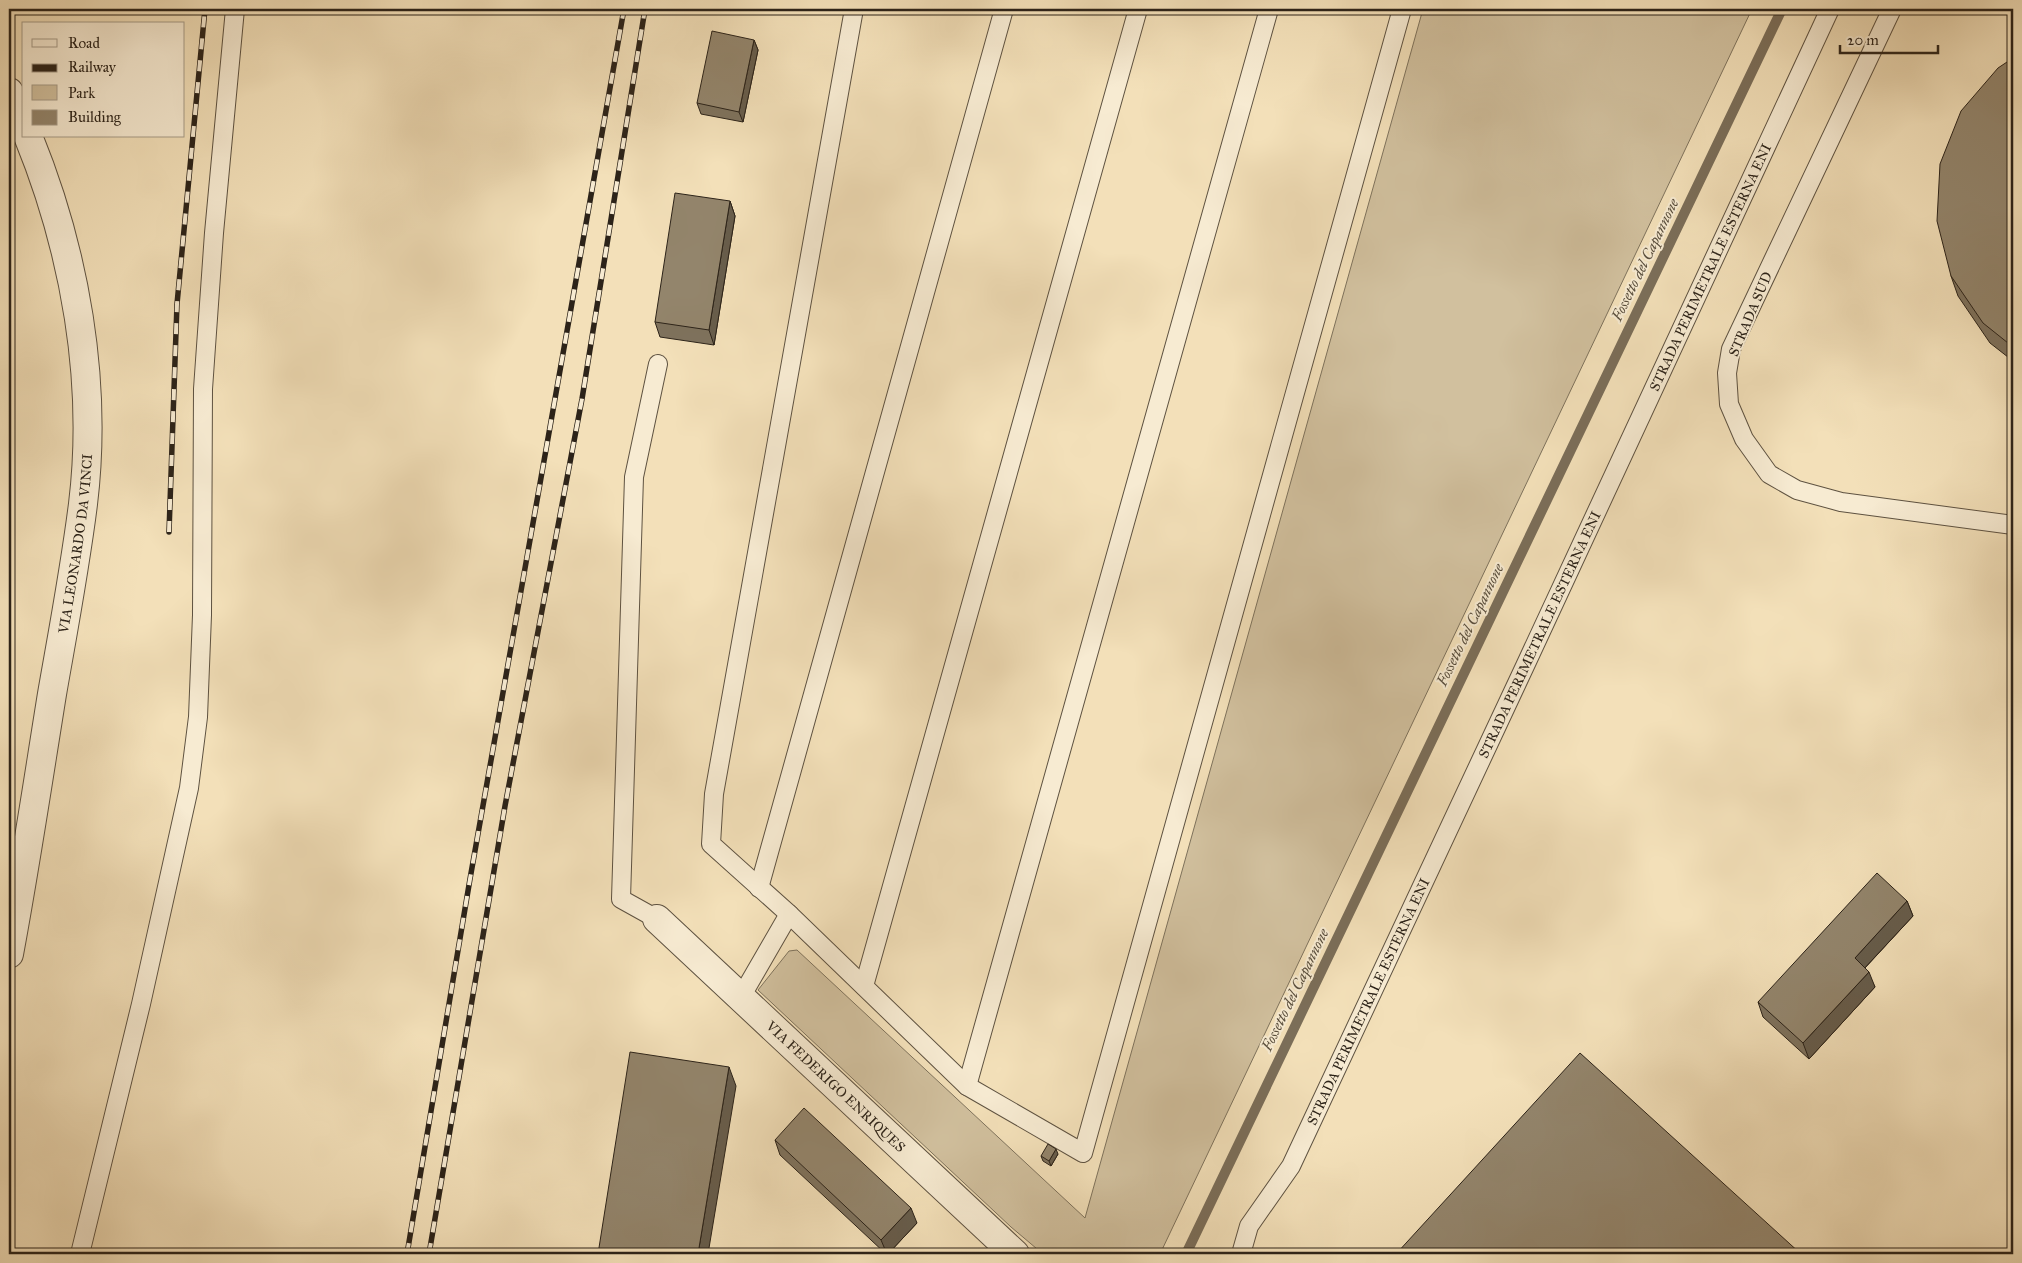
<svg xmlns="http://www.w3.org/2000/svg" width="2022" height="1263" viewBox="0 0 2022 1263" font-family="'IM FELL Great Primer',serif">
  <rect width="100%" height="100%" fill="#f3e0b9"/>
  <filter id="stains"><feTurbulence type="fractalNoise" baseFrequency=".004" numOctaves="4"/><feColorMatrix values="0 0 0 0 .2 0 0 0 0 .09 0 0 0 0 .02 0 0 0 .5 -.17"/></filter>
  <radialGradient id="worn" r=".72"><stop offset=".6" stop-color="#630" stop-opacity="0"/><stop offset="1" stop-color="#630" stop-opacity=".3"/></radialGradient>
  <path fill="#d1c09e" stroke="#7e725c" d="M1423,9H1752L1160,1254H1043L1011,1227L758,990L789,951L797,950L1085,1218Z"/>
  <g fill="none" stroke-linecap="round" stroke-linejoin="round">
    <path stroke="#7b6e59" stroke-width="10" d="M1186,1254L1782,9"/>
    <defs>
      <g id="service">
        <path d="M854,9L714,794L711,844L789,914L967,1086L1083,1153L1402,9"/>
        <path d="M1892,9L1731,349L1727,373L1729,404L1744,439L1769,474L1797,490L1841,502L2013,525"/>
        <path d="M759,888L1004,9"/>
        <path d="M657,919L621,899L634,477L658,364"/>
        <path d="M864,986L1138,9"/>
        <path d="M741,997L789,914"/>
        <path d="M967,1086L1269,9"/>
        <path d="M80,1254L141,1004L189,788L198,717L202,615L203,389L214,233L235,9"/>
        <path id="s1" d="M1241,1254L1249,1226L1291,1166L1525,666L1830,9"/>
      </g>
      <g id="minor">
        <path d="M9,92L24,126"/>
        <path id="s2" d="M657,919L1015,1254"/>
        <path id="s3" d="M9,954C25,868 38,781 52,694C63,631 75,568 83,504C98,381 75,251 28,136"/>
      </g>
    </defs>
    <use href="#service" stroke="#5e5241" stroke-width="20"/>
    <use href="#minor" stroke="#5e5241" stroke-width="30"/>
    <use href="#service" stroke="#f7ebd2" stroke-width="18"/>
    <use href="#minor" stroke="#f7ebd2" stroke-width="28"/>
    <defs>
      <path id="rail" d="M169,532L177,304L205,9
        M407,1254L470,879L624,9
        M429,1254L505,806L582,399L645,9"/>
    </defs>
    <use href="#rail" stroke="#2c2319" stroke-width="5.5"/>
    <use href="#rail" stroke="#f7ebd2" stroke-width="4" stroke-dasharray="11" stroke-linecap="butt"/>
  </g>
  <path fill="#7e725d" stroke="#2c2319" d="M754,40L758,50L743,122L701,114L697,103Z
    M2013,58V361L1990,343L1958,296L1951,276Z
    M730,201L735,216L714,345L660,337L655,322Z
    M1907,901L1913,916L1865,968L1875,987L1809,1059L1763,1017L1758,1002Z
    M775,1140L917,1223L888,1254H886L780,1155Z
    M1058,1154L1051,1166L1043,1161L1041,1156Z"/>
  <path fill="#675d4c" stroke="#2c2319" d="M754,40L758,50L743,122L739,112Z
    M730,201L735,216L714,345L709,330Z
    M1907,901L1913,916L1860,973L1855,958Z
    M1869,972L1875,987L1809,1059L1803,1043Z
    M729,1067L736,1086L708,1254H698Z
    M1056,1149L1058,1154L1051,1166L1049,1161Z
    M911,1208L917,1223L888,1254H887L881,1240Z"/>
  <path fill="#93856c" stroke="#2c2319" d="M712,31L754,40L739,112L697,103Z
    M2013,58V347L1983,323L1951,276L1937,221L1940,164L1961,111L1998,68Z
    M675,193L730,201L709,330L655,322Z
    M1877,873L1907,901L1855,958L1869,972L1803,1043L1758,1002Z
    M630,1052L729,1067L698,1254H598Z
    M1580,1053L1801,1254H1396Z
    M804,1108L911,1208L881,1240L775,1140Z
    M1048,1144L1056,1149L1049,1161L1041,1156Z"/>
  <g text-anchor="middle" stroke-width="4" stroke-linejoin="round" paint-order="stroke">
    <g font-size="14" fill="#2c2319" stroke="#f7ebd2">
      <text dy="5" stroke="none"><textPath href="#s1" startOffset="1094">STRADA PERIMETRALE ESTERNA ENI</textPath></text>
      <text transform="translate(1750 314) rotate(-67)" y="5">STRADA SUD</text>
      <text dy="5" stroke="none"><textPath href="#s3" startOffset="416">VIA LEONARDO DA VINCI</textPath></text>
      <text dy="5" stroke="none"><textPath href="#s1" startOffset="689">STRADA PERIMETRALE ESTERNA ENI</textPath></text>
      <text dy="5" stroke="none"><textPath href="#s1" startOffset="284">STRADA PERIMETRALE ESTERNA ENI</textPath></text>
      <text dy="5" stroke="none"><textPath href="#s2" startOffset="245">VIA FEDERIGO ENRIQUES</textPath></text>
    </g>
    <g font-size="15" font-style="italic" fill="#5a4f3e" stroke="#f7ebd2">
      <text transform="translate(1645 260) rotate(-64)" y="5">Fossetto del Capannone</text>
      <text transform="translate(1470 625) rotate(-64)" y="5">Fossetto del Capannone</text>
      <text transform="translate(1295 990) rotate(-64)" y="5">Fossetto del Capannone</text>
    </g>
  </g>
  <rect width="2022" height="1263" fill="none" stroke="#f3e0b9" stroke-width="30"/>
  <rect x="10" y="10" width="2002" height="1243" fill="none" stroke="#2c2319" stroke-width="2.5"/>
  <rect x="15" y="15" width="1992" height="1233" fill="none" stroke="#2c2319"/>
  <rect x="22" y="22" width="162" height="115" fill="#f7ebd2" stroke="#a69b88"/>
  <rect x="32" y="39" width="25" height="8" fill="#f7ebd2" stroke="#a69b88"/>
  <text x="68" y="48" font-size="15" fill="#2c2319">Road</text>
  <rect x="32" y="64" width="25" height="8" fill="#2c2319" stroke="#a69b88"/>
  <text x="68" y="72" font-size="15" fill="#2c2319">Railway</text>
  <rect x="32" y="85" width="25" height="15" fill="#d1c09e" stroke="#a69b88"/>
  <text x="68" y="98" font-size="15" fill="#2c2319">Park</text>
  <rect x="32" y="110" width="25" height="15" fill="#93856c" stroke="#a69b88"/>
  <text x="68" y="122" font-size="15" fill="#2c2319">Building</text>
  <path d="M1840 45v8h98v-8" fill="none" stroke="#2c2319" stroke-width="2.5"/>
  <text x="1847" y="45" font-size="15" fill="#2c2319" stroke="#f7ebd2" stroke-width="4" paint-order="stroke">20 m</text>
  <rect width="100%" height="100%" filter="url(#stains)"/>
  <rect width="100%" height="100%" fill="url(#worn)"/>
</svg>
